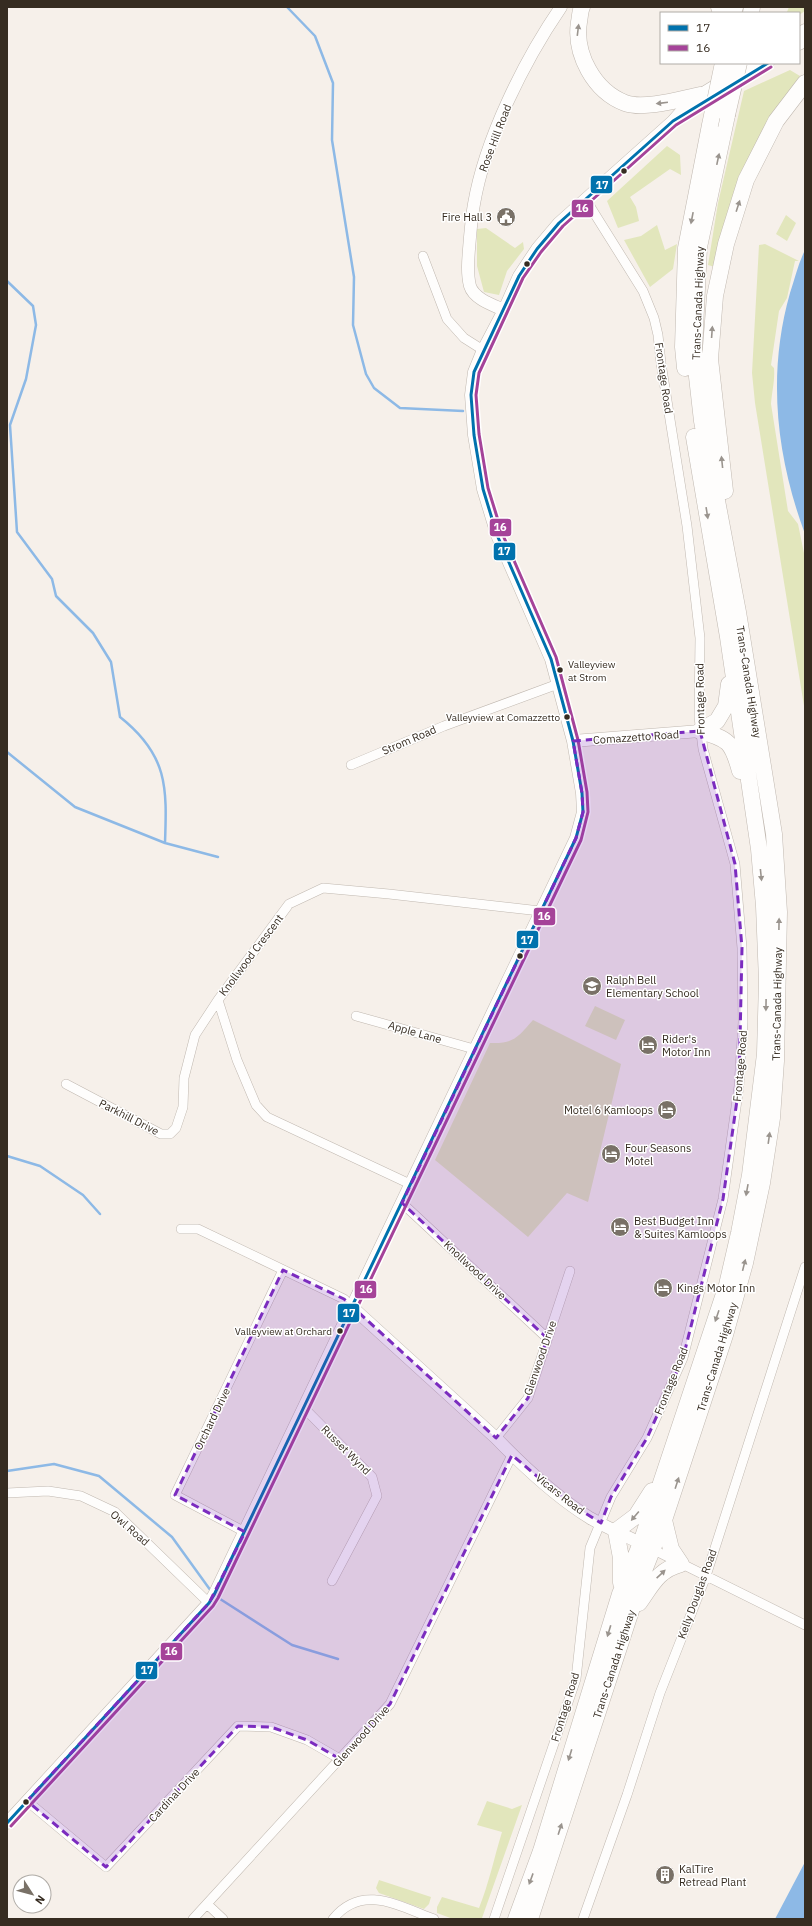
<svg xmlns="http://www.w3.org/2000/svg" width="812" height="1926" viewBox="0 0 812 1926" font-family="'IBM Plex Sans',sans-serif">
  <rect width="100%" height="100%" fill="#f6f0ea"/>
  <path fill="#e2e6bc" d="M789,7H805V11L799,15V13L787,12Z
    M790,70L800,76L772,118L715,267L708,265L718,203L744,91Z
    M667,146L680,155L681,175L670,169L630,197L636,207L639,221L618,228L607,201Z
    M786,215L796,223L787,241L776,234Z
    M657,225L665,250L677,244L673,269L650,287L624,240L641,236Z
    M486,228L515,248L523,242L524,249L507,271L499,295L484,292L477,266V229Z
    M765,244L799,261H795L787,298L779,311L771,365L774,368C775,381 772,391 771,404L788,511L798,524L805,558V712L755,403L752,373L759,245Z
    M595,1006L625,1020L616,1040L585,1026Z
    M533,1020L621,1064L588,1202L567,1193L528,1237L435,1160L490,1043C514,1044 518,1037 533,1020Z
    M487,1801L512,1809L522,1805L482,1918L453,1919L437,1913V1907L442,1897L479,1908C489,1883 494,1858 502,1832L477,1825Z
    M379,1880L431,1897L429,1904L424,1909L379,1893L376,1888Z"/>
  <path fill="#8db9e6" d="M805,250V534C776,456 767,374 790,293C795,278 798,264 805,250Z
    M805,1862V1919H775Z"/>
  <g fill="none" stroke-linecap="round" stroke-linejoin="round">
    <path stroke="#8db9e6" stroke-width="2.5" d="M287,7L315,36L333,83L332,140L354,277L353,325L366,374L374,388L400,408L463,411
      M7,281L33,306L36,325L26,379L10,425L17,532L52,579L56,596L93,633L111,662L120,717C168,755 167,787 165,843
      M7,752L75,807L165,843L218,857
      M7,1156L40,1166L83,1195L100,1214
      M7,1471L54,1464L99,1476L172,1537L211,1591
      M217,1597L292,1645L338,1659"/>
    <defs>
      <path id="street" d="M423,256L447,319L464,338L483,350
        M351,765L444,726L558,684
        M356,1016L474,1049
        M66,1084L161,1134H170L176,1128L183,1107L184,1078L195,1035L218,1000
        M410,1184L267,1117L256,1105L237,1060L218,1000L289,904L323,888L389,894L540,911
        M402,1203L547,1338
        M181,1229H198L344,1299L352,1307
        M305,1409L372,1477L377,1496L332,1581
        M496,1438L528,1398L570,1271
        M7,1493L48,1491L81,1496L115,1512L209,1603
        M245,1532L175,1495L283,1270
        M652,1549L805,1625
        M27,1801L106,1867L238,1726L271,1727L307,1740L340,1759
        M207,1904L223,1919
        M193,1919L390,1704L512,1455
        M333,1919C362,1883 399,1906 434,1919
        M494,1919L576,1679L590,1548L611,1497L647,1438L683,1358L723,1199L739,1086L743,1022L742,948L735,864L703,749L699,717L700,638L687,526L661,363L658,335L654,318L643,291L591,208L587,197
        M583,1919L627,1795L660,1693L706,1576L805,1267"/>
      <path id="secondary" d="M799,34L805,30
        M799,44L805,40
        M730,86L768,63
        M504,310C493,305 474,299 470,286C466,271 469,252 470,237C471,226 472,215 474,204C485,139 524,61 561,7
        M573,741L700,731
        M352,1307L496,1438C524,1467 556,1497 590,1518C609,1529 629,1537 648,1547
        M7,1823L209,1603L214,1595L576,838L583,812L582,793L573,741L551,659L497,535L483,489L474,435L471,395L474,372L483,350L504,310L519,276L537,249L559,223L673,121L687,105L700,95L752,63"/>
      <path id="highway" d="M582,7C580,11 580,17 579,22C574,54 594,91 625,103C644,110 681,99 700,95
        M719,7L721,13
        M733,13L735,7
        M751,13L752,7
        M685,368L683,347L686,248L710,125
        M725,491L710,359L715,296L726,244L746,180L776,121L805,83
        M700,731C729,739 732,742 740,771
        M700,731L717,721L726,706L729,684
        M621,1583V1558L616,1531L636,1516L652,1491
        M639,1603C652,1585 658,1570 681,1564L671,1549L664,1520
        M516,1919L541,1851L620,1594L641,1543L727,1285L739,1233L750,1175L765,1054L767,981L764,906L759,849L728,637L694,437
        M530,1919L645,1568L664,1520L725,1335L745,1263L762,1183L772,1118L776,1061L779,912L774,834L738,612L702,421L694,350L699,247L727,115"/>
    </defs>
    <use href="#street" stroke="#c0b8b0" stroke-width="10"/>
    <use href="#secondary" stroke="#c0b8b0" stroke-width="13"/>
    <use href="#highway" stroke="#c0b8b0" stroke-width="17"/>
    <use href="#street" stroke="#fefdfc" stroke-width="9"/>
    <use href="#secondary" stroke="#fefdfc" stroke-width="12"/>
    <use href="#highway" stroke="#fefdfc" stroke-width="16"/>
    <defs>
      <path id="highway-bridge" d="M727,115L739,63
        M710,125L723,63"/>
    </defs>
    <use href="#highway-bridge" stroke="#c0b8b0" stroke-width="17" stroke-linecap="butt"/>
    <use href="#highway-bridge" stroke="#fefdfc" stroke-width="16"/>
    <defs>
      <path id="bus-1" d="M7,1823L209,1603L214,1595L576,838L583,812L582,793L573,741L551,659L497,535L483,489L474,435L471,395L474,372L519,276L537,249L559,223L673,121L768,63"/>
      <path id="bus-2" d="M11,1826L213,1606L218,1598L581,840L588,812L587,792L578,740L556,657L502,533L488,488L479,434L476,395L479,373L523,278L541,252L563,226L676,125L771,67"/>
    </defs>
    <use href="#bus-1" stroke="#fff" stroke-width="6"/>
    <use href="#bus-2" stroke="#fff" stroke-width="6"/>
    <use href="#bus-1" stroke="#0072ad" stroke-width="3"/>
    <use href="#bus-2" stroke="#a54399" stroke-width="3"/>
  </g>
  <defs><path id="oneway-solid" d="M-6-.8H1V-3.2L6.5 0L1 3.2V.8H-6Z"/></defs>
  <g fill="#9a948e">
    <use href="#oneway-solid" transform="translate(578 30) rotate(-83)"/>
    <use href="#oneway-solid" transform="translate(662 103) rotate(173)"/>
    <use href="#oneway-solid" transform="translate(718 159) rotate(-78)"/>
    <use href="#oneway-solid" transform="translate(738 206) rotate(-72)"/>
    <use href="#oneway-solid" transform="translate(692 218) rotate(101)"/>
    <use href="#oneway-solid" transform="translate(712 332) rotate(-86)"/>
    <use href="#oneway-solid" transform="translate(722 462) rotate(-96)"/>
    <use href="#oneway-solid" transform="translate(707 513) rotate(81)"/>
    <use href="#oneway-solid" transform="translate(761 875) rotate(84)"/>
    <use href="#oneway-solid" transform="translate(779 924) rotate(-89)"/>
    <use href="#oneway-solid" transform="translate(766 1005) rotate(91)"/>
    <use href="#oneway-solid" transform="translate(769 1138) rotate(-82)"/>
    <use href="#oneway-solid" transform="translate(747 1190) rotate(100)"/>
    <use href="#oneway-solid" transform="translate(744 1265) rotate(-76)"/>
    <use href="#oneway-solid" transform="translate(717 1316) rotate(109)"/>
    <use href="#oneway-solid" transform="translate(677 1483) rotate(-72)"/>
    <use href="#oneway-solid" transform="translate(635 1516) rotate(130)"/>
    <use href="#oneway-solid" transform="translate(661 1574) rotate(-43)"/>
    <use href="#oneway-solid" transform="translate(609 1631) rotate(107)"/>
    <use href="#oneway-solid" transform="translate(570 1755) rotate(107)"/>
    <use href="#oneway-solid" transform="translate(560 1829) rotate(-72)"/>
    <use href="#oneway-solid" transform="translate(531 1879) rotate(110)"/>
  </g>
  <path fill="#7b2cbf" fill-opacity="0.2" stroke="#7b2cbf" stroke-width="3" stroke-dasharray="8 5" stroke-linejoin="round" d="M700,731L735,864L742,948L739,1086L723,1199L683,1358L647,1438L611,1497L601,1523L566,1501L512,1455L390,1704L340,1759L307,1740L271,1727L238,1726L106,1867L27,1801L209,1603L245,1532L175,1495L283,1270L344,1299L496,1438L528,1398L547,1338L402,1203L576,838L583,812L582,793L573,741Z"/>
  <defs>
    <symbol id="civic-disc" viewBox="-11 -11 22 22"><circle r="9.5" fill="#797167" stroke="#fff"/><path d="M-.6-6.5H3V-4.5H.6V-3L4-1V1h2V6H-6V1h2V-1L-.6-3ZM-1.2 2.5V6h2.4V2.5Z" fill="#fff"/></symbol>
    <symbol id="school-disc" viewBox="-11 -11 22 22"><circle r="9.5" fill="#797167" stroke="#fff"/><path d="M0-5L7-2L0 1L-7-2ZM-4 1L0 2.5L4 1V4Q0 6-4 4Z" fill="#fff"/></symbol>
    <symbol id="hotel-disc" viewBox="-11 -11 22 22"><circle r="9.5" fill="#797167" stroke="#fff"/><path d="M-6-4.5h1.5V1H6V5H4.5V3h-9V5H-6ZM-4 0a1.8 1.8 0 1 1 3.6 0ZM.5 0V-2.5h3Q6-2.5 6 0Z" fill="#fff"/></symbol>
    <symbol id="building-disc" viewBox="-11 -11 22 22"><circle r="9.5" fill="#797167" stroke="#fff"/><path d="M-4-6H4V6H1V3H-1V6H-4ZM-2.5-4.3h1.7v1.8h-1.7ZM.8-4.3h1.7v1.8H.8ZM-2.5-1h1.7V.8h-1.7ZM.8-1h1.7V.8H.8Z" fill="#fff"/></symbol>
  </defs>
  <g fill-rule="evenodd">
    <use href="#civic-disc" x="495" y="206" width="22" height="22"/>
    <use href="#school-disc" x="581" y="975" width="22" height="22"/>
    <use href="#hotel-disc" x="637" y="1034" width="22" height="22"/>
    <use href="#hotel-disc" x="656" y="1099" width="22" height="22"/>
    <use href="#hotel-disc" x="600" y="1143" width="22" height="22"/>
    <use href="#hotel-disc" x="609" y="1216" width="22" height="22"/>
    <use href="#hotel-disc" x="652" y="1277" width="22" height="22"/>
    <use href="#building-disc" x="654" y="1864" width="22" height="22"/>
  </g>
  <g fill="#362c21" stroke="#fff" stroke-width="1.5">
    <circle cx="624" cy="171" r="3.5"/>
    <circle cx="527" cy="264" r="3.5"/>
    <circle cx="560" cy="670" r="3.5"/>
    <circle cx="567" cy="717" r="3.5"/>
    <circle cx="520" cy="956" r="3.5"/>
    <circle cx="340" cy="1331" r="3.5"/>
    <circle cx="26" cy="1802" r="3.5"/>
  </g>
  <g text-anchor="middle" stroke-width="3" stroke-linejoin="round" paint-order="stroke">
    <g font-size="10" fill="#362c21" stroke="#fff" text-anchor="end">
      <text x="568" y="668" text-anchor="start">Valleyview<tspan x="568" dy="13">at Strom</tspan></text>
      <text x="560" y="721">Valleyview at Comazzetto</text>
      <text x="332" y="1335">Valleyview at Orchard</text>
    </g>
    <g font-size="11" fill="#362c21" stroke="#fff">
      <text transform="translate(495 138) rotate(-69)" y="4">Rose Hill Road</text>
      <text transform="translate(698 303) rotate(-88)" y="4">Trans-Canada Highway</text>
      <text transform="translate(664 378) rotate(82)" y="4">Frontage Road</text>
      <text transform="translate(749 682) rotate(81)" y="4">Trans-Canada Highway</text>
      <text transform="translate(700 699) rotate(-91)" y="4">Frontage Road</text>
      <text transform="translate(636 737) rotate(-4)" y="4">Comazzetto Road</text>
      <text transform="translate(409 740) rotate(-23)" y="4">Strom Road</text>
      <text transform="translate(251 955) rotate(-53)" y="4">Knollwood Crescent</text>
      <text transform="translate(777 1004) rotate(-89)" y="4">Trans-Canada Highway</text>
      <text transform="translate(415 1032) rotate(16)" y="4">Apple Lane</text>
      <text transform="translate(740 1066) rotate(-85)" y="4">Frontage Road</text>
      <text transform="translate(129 1117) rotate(27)" y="4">Parkhill Drive</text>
      <text transform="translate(475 1270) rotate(43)" y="4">Knollwood Drive</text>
      <text transform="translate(717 1357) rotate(-73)" y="4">Trans-Canada Highway</text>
      <text transform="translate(540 1358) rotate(-71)" y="4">Glenwood Drive</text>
      <text transform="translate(671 1381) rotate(-68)" y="4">Frontage Road</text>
      <text transform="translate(212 1419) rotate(-64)" y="4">Orchard Drive</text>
      <text transform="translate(346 1450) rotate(45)" y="4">Russet Wynd</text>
      <text transform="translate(560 1494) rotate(38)" y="4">Vicars Road</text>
      <text transform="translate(130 1528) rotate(41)" y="4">Owl Road</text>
      <text transform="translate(697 1594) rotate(-70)" y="4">Kelly Douglas Road</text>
      <text transform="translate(614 1664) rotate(-72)" y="4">Trans-Canada Highway</text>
      <text transform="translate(565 1707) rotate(-73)" y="4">Frontage Road</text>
      <text transform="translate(361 1736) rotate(-48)" y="4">Glenwood Drive</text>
      <text transform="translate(174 1795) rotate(-47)" y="4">Cardinal Drive</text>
    </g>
    <g font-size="11" fill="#362c21" stroke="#fff" text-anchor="start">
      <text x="492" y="221" text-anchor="end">Fire Hall 3</text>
      <text x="606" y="984">Ralph Bell<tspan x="606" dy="13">Elementary School</tspan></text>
      <text x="662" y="1043">Rider's<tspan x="662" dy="13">Motor Inn</tspan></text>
      <text x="653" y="1114" text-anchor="end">Motel 6 Kamloops</text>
      <text x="625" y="1152">Four Seasons<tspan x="625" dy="13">Motel</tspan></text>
      <text x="634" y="1225">Best Budget Inn<tspan x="634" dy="13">&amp; Suites Kamloops</tspan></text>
      <text x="677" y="1292">Kings Motor Inn</text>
      <text x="679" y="1873">KalTire<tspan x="679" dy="13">Retread Plant</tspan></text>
    </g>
  </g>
  <g stroke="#fff" stroke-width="1.5">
    <rect x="590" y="175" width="23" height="19" rx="4" fill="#0072ad"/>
    <rect x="571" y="199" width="23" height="19" rx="4" fill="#a54399"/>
    <rect x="489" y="518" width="23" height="19" rx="4" fill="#a54399"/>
    <rect x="493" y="542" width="23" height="19" rx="4" fill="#0072ad"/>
    <rect x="533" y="907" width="23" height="19" rx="4" fill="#a54399"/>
    <rect x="516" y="930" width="23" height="19" rx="4" fill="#0072ad"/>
    <rect x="354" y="1280" width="23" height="19" rx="4" fill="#a54399"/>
    <rect x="337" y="1303" width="23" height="20" rx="4" fill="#0072ad"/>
    <rect x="160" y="1642" width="23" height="19" rx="4" fill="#a54399"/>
    <rect x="135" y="1661" width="23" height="19" rx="4" fill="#0072ad"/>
  </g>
  <g font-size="11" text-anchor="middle" font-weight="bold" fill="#fff">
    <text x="602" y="189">17</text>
    <text x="582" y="212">16</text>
    <text x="500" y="531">16</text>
    <text x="504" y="555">17</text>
    <text x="544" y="920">16</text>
    <text x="527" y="944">17</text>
    <text x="366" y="1293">16</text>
    <text x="349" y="1317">17</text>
    <text x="171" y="1655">16</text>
    <text x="147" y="1674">17</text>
  </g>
  <rect width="812" height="1926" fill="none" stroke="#362c21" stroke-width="16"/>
  <rect x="660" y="12" width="140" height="52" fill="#ffffff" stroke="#afaba6"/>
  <rect x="668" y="25" width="20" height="6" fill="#0072ad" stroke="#afaba6"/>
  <text x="696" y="32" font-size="12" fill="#362c21">17</text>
  <rect x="668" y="45" width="20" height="6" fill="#a54399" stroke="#afaba6"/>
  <text x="696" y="52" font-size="12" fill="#362c21">16</text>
  <g transform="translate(32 1894) rotate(126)"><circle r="19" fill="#ffffff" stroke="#afaba6"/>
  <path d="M0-3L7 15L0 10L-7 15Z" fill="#797167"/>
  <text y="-6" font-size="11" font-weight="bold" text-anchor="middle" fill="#362c21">N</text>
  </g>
</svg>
